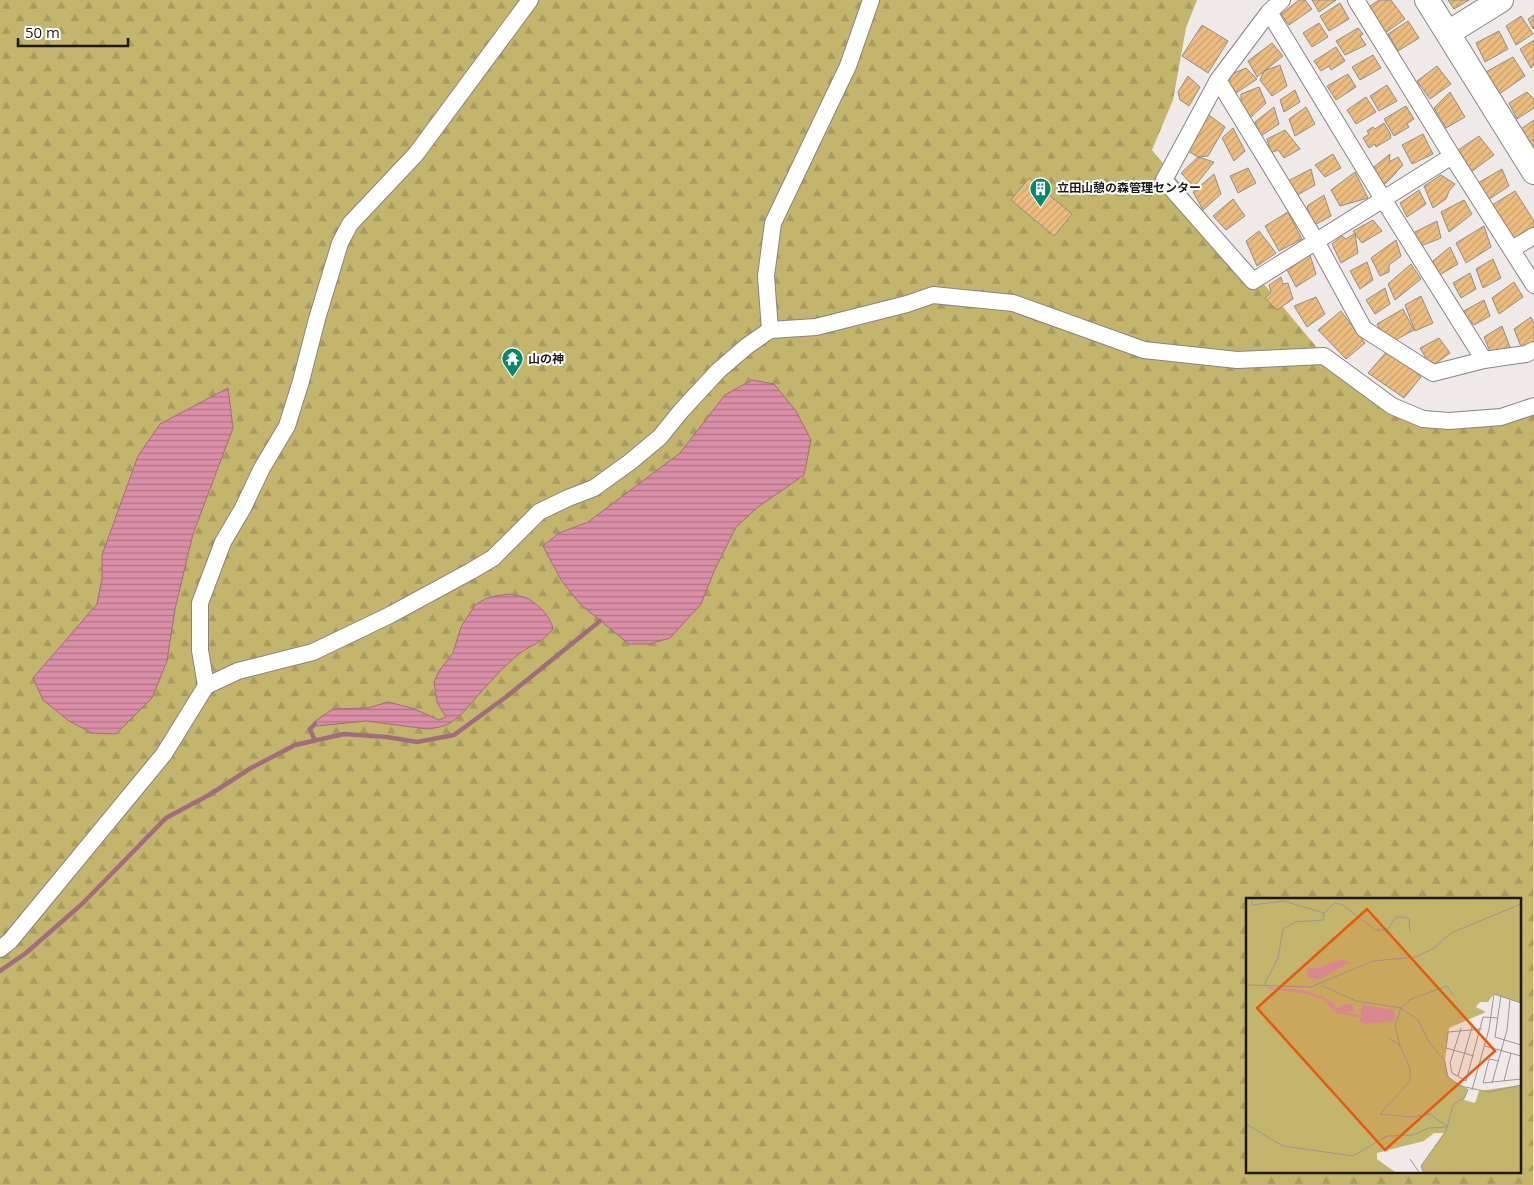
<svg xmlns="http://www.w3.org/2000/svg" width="1534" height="1185" viewBox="0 0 1534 1185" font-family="'Open Sans','Noto Sans JP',sans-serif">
  <defs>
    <pattern id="forest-firs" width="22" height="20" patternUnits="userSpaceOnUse" patternTransform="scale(1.25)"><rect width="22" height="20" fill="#c4b56c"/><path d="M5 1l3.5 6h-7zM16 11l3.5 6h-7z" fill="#a89b5d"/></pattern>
    <pattern id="water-rules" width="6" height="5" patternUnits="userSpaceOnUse" patternTransform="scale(1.25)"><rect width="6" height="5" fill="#da8fa7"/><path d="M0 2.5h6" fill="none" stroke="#b07487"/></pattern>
    <pattern id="building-hatch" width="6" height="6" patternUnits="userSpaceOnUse" patternTransform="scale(1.25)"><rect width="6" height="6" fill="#ebbc7e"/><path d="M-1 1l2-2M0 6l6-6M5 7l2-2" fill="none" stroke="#c9a16c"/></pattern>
  </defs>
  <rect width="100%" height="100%" fill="#efeae8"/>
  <path fill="url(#forest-firs)" fill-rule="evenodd" d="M0,0H1197L1186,28L1173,100L1152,150L1324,356L1423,419L1534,406L1533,1185H0ZM1248,899H1520V1171H1248Z"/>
  <path fill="url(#water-rules)" stroke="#a16c7d" d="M752,380L774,384L796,411L811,440L804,475L758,507L736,527L715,569L701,604L670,638L649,644H629L580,604L561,580L543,546L559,533L588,522L680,453L725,395Z
    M228,388L233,428L193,534L175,609L167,661L152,698L116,734L92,733L69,721L43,700L33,678L97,604L102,579V555L138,456L160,424Z
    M510,594C516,596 525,596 530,600C540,606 551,618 553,629C541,644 532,644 519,654C505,665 492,680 480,693C471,703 462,716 450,723C443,727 435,728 427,729L366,721L316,726L314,722L333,709L368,708L388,702L412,708L439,720L446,717L437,702L434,682L439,671L453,653L461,627L475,605L485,599L495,596Z"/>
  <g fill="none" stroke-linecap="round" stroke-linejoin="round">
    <path stroke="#a16c7d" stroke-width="4.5" d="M315,741L310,729L315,724
      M0,971L26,953L82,904L166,818L209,795L251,768L295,745L344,734L387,737L417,742L454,735L506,697L600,621"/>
  </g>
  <path fill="url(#building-hatch)" stroke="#918e8b" d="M1299,0H1305L1312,9L1289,25L1281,14Z
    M1312,0H1336L1319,12Z
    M1379,0H1391L1405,19L1385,33L1367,8Z
    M1448,0H1469L1454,9Z
    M1340,3L1349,19L1329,31L1320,16Z
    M1534,15V28L1533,29L1528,19Z
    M1521,16L1533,34L1516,45L1506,26Z
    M1408,21L1419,38L1398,51L1388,34Z
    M1319,23L1328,37L1312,47L1303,33Z
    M1202,25L1228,41L1208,73L1182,56Z
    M1358,28L1363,34L1360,36L1366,45L1345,55L1336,41Z
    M1499,31L1508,49L1485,62L1476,43Z
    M1534,40V65L1531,68L1520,49Z
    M1272,43L1283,56L1257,77L1248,61Z
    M1336,47L1345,61L1331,70L1329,66L1321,71L1314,61Z
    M1373,55L1381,68L1360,80L1352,67Z
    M1513,57L1525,76L1498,95L1484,73Z
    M1280,65L1287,86L1272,96L1260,80L1264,71Z
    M1437,66L1451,84L1430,99L1417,81Z
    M1246,68L1257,79L1236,93L1228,84L1232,74Z
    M1348,74L1356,87L1336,100L1327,86Z
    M1188,76L1200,87L1189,106L1180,100L1178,92Z
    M1387,85L1397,101L1379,111L1370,96Z
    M1259,87L1266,103L1251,117L1241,108V94Z
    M1295,90L1300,102L1284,112L1280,100Z
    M1450,92L1465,117L1446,128L1434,108Z
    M1527,92L1534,99V108L1517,119L1509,103Z
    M1366,97L1376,112L1356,124L1347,110Z
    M1406,106L1414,119L1407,124L1409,127L1394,136L1384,119Z
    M1274,107L1279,124L1261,136L1255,122Z
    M1306,107L1315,124L1295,136L1289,119Z
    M1206,113L1225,127L1208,156L1198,157L1186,150Z
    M1534,120V153L1518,131Z
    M1384,123L1391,135L1390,136L1391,138L1376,147L1375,144L1369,148L1363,138L1369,134L1367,131L1373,127L1375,129Z
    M1233,128L1245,151L1234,161L1222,138Z
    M1285,130L1300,149L1284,158L1278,150L1271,153L1267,139Z
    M1423,134L1433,154L1412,164L1402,145Z
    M1479,136L1494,155L1471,172L1458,150Z
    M1333,154L1341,168L1325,177L1315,165Z
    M1390,154L1389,162L1398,157L1403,165L1397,171L1395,174L1383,186L1374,167Z
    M1198,157L1214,162L1194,187L1181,173Z
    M1248,168L1256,183L1238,193L1230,176Z
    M1311,169L1315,185L1294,197L1286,182Z
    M1502,169L1509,186L1488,200L1478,183Z
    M1355,172L1368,198L1340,206L1331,190Z
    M1214,174L1221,194L1203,210L1193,192Z
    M1441,175L1455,184L1449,191L1446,199L1433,208L1424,186Z
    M1029,178L1072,214L1054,236L1011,200Z
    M1419,190L1426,204L1407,217L1400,203Z
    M1515,191L1534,221V226L1513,239L1492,205Z
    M1324,195L1331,216L1313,226L1307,206Z
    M1233,199L1245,216L1226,230L1213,216Z
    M1464,200L1472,214L1449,232L1441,212Z
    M1288,212L1302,239L1279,251L1265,226Z
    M1373,220L1382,231L1362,243L1353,231Z
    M1437,221L1441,238L1421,246L1413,233Z
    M1484,226L1491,247L1466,263L1456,243Z
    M1259,231L1276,253L1257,266L1246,241Z
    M1355,233L1358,253L1341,263L1332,244L1342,236L1346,239Z
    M1396,240L1401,256L1389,265V272L1380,276L1371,258Z
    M1450,247L1458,264L1438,276L1433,261Z
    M1310,255L1316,274L1296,287L1286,268Z
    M1493,259L1501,278L1483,288L1476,269Z
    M1367,262L1373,280L1360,289L1350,271Z
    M1411,264L1421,279L1395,300L1388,284Z
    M1470,273L1476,289L1461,298L1453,283Z
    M1281,277L1283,284L1288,283L1293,299L1277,310L1265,298L1271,292L1269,285Z
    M1514,282L1523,297L1499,314L1492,298Z
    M1385,288L1390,304L1375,314L1366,300Z
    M1421,296L1433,323L1415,331L1405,305Z
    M1316,297L1325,314L1307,327L1294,306Z
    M1484,300L1490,316L1474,325L1462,312Z
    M1403,309L1414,330L1388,344L1377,324Z
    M1341,311L1365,343L1346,359L1318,330Z
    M1531,317L1534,324V343L1522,349L1514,329Z
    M1502,326L1510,347L1493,359L1484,337Z
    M1439,338L1450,353L1431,367L1420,348Z
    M1389,349L1421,377L1404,398L1368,373Z"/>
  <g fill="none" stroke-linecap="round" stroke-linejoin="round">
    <defs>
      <path id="street" d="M1282,0L1269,12L1218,80L1164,180L1253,281L1452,156
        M1356,0L1452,156L1534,285
        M1269,12L1383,199L1484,360
        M1218,80L1316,241L1364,329L1433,373L1484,360L1526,354L1534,350
        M1512,249L1534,236
        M770,330L766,276L773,223L848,66L871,0
        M206,686L200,650V603L223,542L243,508L262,468L287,426L301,381L317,319L340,243L350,224L416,154L530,0
        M0,949L10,941L164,754L206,686L238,671L313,652L390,615L471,571L493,558L539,512L568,498L594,488L630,462L660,437L681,411L718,371L747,346L770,330L816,327L907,304L933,295L1013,303L1144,350L1237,360L1324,356L1392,406L1423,419L1449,421L1501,417L1534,406"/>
      <path id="secondary" d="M1427,0L1534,172
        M1448,33L1501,0"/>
    </defs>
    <use href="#street" stroke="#888482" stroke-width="18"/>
    <use href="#secondary" stroke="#888482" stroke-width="26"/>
    <use href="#street" stroke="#fff" stroke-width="16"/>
    <use href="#secondary" stroke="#fff" stroke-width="24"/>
  </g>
  <defs>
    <symbol id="building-pin" viewBox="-11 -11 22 30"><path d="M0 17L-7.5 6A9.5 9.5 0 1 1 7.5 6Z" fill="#04886d" stroke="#fff"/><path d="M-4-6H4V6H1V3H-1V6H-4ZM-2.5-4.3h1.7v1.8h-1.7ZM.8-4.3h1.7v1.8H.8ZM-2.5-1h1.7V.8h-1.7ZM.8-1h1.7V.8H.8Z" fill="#fff"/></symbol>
    <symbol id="temple-pin" viewBox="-11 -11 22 30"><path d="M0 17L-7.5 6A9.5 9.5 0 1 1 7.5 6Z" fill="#04886d" stroke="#fff"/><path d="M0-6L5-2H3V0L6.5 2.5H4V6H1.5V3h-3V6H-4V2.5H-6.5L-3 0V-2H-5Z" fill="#fff"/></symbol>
  </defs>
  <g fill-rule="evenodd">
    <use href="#building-pin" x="1028" y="176" width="25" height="34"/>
    <use href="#temple-pin" x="500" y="346" width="25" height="34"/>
  </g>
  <g text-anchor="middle" stroke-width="4" stroke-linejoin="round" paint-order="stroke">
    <g font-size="12" font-weight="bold" fill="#1d1b1a" stroke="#fff" text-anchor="start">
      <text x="1057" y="192">立田山憩の森管理センター</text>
      <text x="528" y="363">山の神</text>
    </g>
  </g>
  <g transform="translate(1246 898)">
    <rect width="275" height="275" fill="#efeae8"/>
    <path d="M0,1H275V105L248,96L242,104H234L230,109L240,114L203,130L199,163L203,180L222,191L218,202L229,205L233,193L275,187V274H177L175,268L198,235H188L178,243L131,255V261L149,274H0Z" fill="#c4b56c"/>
    <path d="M95,61L104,64L74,81L61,80V70H73ZM80,101L88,105L92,112L94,108L106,106L109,114L92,113ZM116,107L149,112L148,123L118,126L114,123Z" fill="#da8fa7"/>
    <path fill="none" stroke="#da8fa7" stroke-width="2.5" d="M22,90L59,94L77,100L91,114L114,118"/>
    <path fill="none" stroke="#9b9796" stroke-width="1" d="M6,1V7L38,3L78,15M0,87L65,89L127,63L170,59L188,50L205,35L275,6M18,87L32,60L37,31L49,24L77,22L78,15L89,5L97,7L129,32H141L150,19H159L163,21L164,34M75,87L110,103L155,110L172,122L184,146L199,163L201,178L214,188L243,194L275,187M255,97L249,139L275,147M215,130L204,165L206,175L220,183L237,119L252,120M143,140L154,148L149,128L155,110L165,101L201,88L208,98M154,148L164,170V183L134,216L165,219L184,216L202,229M239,148L275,158M228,158L200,150L202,134L236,131M253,163L243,161L237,185L275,181M212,178L226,129M258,183L265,155M246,185L261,132L264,101M226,192L243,131L248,96L275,105M0,226L37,248L107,258L141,238L167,237L183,230L202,229M164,261L173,274M177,274L175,268L200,233L207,207L219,199L222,191"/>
    <path fill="#e8590c" fill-opacity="0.15" stroke="#e8590c" stroke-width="2.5" d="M121,11L249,153L139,252L11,110Z"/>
    <rect width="275" height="275" fill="none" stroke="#1d1b1a" stroke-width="2.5"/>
  </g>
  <path d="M18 38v8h110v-8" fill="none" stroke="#1d1b1a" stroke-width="2.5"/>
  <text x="25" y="38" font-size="15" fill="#1d1b1a" stroke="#ffffff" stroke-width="4" paint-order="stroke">50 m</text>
</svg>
